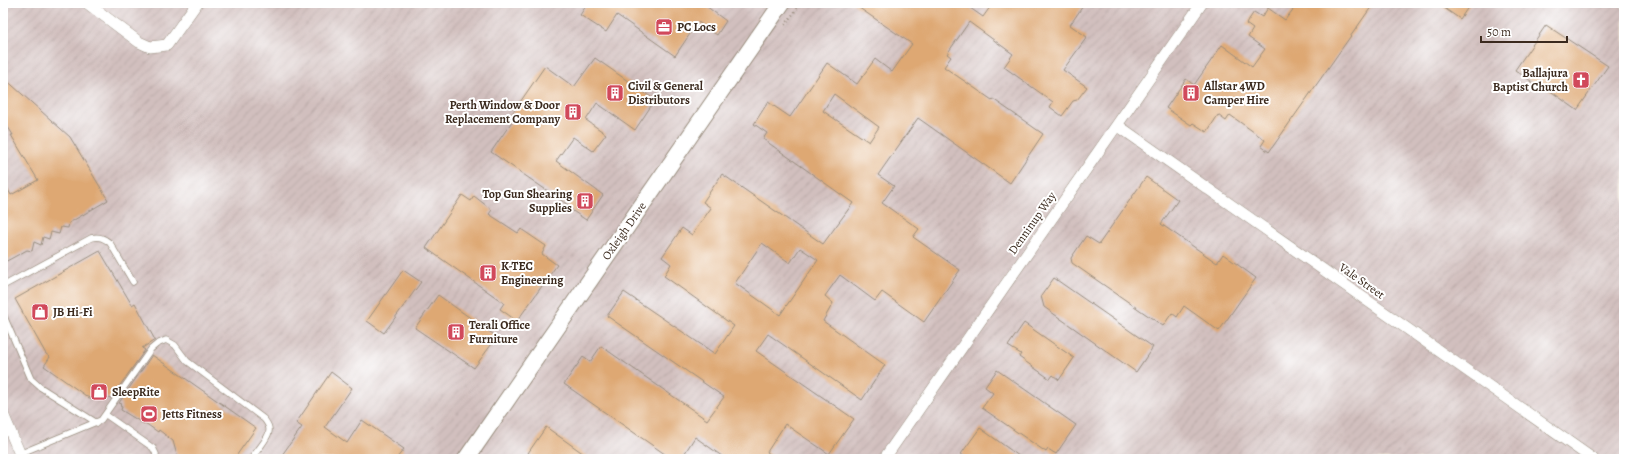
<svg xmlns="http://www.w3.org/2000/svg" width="1627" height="462" viewBox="0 0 1627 462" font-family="Alegreya,serif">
  <defs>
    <pattern id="industrial-furrows" width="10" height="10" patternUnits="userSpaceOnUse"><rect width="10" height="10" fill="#d1bfbe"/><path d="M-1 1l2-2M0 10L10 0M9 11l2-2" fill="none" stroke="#b4a4a3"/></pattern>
  </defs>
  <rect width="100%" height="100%" fill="#fff"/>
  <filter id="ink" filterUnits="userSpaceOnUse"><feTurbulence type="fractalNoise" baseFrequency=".025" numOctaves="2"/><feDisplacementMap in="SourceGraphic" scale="8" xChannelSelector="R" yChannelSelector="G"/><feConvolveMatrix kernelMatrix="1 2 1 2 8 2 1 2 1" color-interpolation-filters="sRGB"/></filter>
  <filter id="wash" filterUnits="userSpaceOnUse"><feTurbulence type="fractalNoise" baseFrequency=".012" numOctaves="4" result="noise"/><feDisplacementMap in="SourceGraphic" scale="16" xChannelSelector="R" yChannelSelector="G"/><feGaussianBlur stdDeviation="0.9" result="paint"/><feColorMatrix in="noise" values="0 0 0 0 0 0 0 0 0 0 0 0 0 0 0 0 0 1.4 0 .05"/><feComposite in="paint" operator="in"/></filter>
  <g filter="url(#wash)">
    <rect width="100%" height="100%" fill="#f6eedc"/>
    <path fill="url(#industrial-furrows)" d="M3,3H1624V459H3Z"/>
    <g id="blocks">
      <path fill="#dea873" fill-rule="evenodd" d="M588,3H702L726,21L717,35L698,22L675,56L617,15L606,32L580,15Z
        M852,3H963L983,17L993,3H1085L1070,25L1087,37L1063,70L1087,87L1077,100L1073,101L1062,116L1050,107L1053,102L1004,67L1013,54L969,22L947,54L951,57L944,67L992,100L993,99L1043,134L1010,183L918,118L878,175L894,186L882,203L919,229L913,237L960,270L924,322L882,292L875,301L840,275L825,296L833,303L823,321L885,365L862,400L768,334L756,351L854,419L829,454L785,424L767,452L777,459H726L695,437L681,459H672L564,384L583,357L590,362L601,346L707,420L724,397L607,316L624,292L715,354L734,326L664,276L671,264L662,257L682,228L692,235L711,208L703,202L722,174L823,244L853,203L763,139L767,133L754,124L768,102L790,117L827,63L857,84L875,59L892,72L912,44ZM834,94L879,127L869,142L823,111ZM762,243L790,263L800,248L818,260L780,315L735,283Z
        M1298,3H1374L1269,152L1261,146L1265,140L1230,115L1226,121L1218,115L1207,132L1193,123L1191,125L1166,108L1186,79L1194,85L1222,45L1252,67L1265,49L1248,37L1253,29L1246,24L1254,12L1262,17L1268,8L1285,20Z
        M1437,3H1471L1460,19Z
        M1546,25L1608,66L1577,110L1542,85L1541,88L1515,70Z
        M595,58L655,100L635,130L597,103L586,120L606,134L593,151L573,137L556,161L603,195L586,220L567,207L568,205L491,152L513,120L509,118L545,66L574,87Z
        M3,77L70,137L108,200L69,223L68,228L61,227L59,234L51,232L49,239L43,237L41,245L34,242L32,251L27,250L3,263V181L11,195L38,180L11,135H13L3,119Z
        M1146,177L1178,200L1161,224L1217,263L1223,254L1256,278L1219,331L1184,306L1177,317L1172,313L1163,326L1072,263L1071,258L1086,236L1099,244Z
        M462,195L471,201L474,196L492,210L489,214L518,233L521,229L546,246L542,254L557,265L517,321L500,309L504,303L426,248Z
        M100,251L132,305L135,303L155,340L142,348L145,350L111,398L108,397L89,398L44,366L50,357L46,354L15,299Z
        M403,270L421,282L384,333L367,321Z
        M1054,278L1153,347L1136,372L1044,307L1041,296Z
        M438,295L497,337L474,368L415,328Z
        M1024,323L1074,358L1059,380L1053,375L1050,379L1019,357L1021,354L1008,346Z
        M152,355L256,428L234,459H178L173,441L159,430L158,432L145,423L144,424L121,410L122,407L120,406L122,404L119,403Z
        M997,370L1076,425L1056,454L1048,449L1046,452L982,408L993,393L985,387Z
        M331,372L352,388L325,427L347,443L362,420L404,449L396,459H279L302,427L296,423Z
        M546,427L591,459H537L528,453Z
        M980,428L1023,459H968L961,454Z"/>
    </g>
  </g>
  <g filter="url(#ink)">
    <use href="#blocks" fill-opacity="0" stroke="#988c7d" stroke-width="1"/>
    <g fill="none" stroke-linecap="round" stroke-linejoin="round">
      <defs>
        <path id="lane" d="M3,286L91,238C99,236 104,238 110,243L133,282
          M3,314L31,379L40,387L97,423
          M106,415L153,448L156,454L155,459
          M19,454L101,420L151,349L157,344L166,340L175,345L187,361L264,419C266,422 270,426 269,431C269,438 255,453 251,459"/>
        <path id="street" d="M87,3L139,42L150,47L167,45L197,3
          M1622,3L1624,4
          M1117,125L1593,459
          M3,414L22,459
          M884,459L1202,3"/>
        <path id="secondary" d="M466,459L782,3"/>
      </defs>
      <use href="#lane" stroke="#988c7d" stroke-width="7"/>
      <use href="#street" stroke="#988c7d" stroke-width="12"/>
      <use href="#secondary" stroke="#988c7d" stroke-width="18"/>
      <path stroke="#988c7d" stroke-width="2" stroke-dasharray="1 3" stroke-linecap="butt" d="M785,25L801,3"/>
      <use href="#lane" stroke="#fff" stroke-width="5.5"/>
      <use href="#street" stroke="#fff" stroke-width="11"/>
      <use href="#secondary" stroke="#fff" stroke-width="16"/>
    </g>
  </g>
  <defs>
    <symbol id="office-square" viewBox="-11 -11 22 22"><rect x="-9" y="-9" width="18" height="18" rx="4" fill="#d1495b" stroke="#fff"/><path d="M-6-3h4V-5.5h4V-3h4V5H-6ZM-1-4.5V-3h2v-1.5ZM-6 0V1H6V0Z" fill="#fff"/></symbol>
    <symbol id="church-square" viewBox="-11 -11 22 22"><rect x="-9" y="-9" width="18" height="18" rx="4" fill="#d1495b" stroke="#fff"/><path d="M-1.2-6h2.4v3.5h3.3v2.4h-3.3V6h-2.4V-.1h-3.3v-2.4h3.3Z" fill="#fff"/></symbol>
    <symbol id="building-square" viewBox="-11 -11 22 22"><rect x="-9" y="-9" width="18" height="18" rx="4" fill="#d1495b" stroke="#fff"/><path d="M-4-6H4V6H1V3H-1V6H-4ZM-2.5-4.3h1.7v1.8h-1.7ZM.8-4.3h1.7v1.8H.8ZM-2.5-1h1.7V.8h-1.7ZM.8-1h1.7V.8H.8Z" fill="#fff"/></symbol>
    <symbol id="shop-square" viewBox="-11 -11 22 22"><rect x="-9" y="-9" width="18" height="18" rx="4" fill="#d1495b" stroke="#fff"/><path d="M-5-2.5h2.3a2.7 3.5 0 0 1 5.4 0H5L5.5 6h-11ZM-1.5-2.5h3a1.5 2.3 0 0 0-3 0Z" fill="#fff"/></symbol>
    <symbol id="stadium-square" viewBox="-11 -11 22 22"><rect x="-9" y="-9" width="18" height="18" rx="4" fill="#d1495b" stroke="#fff"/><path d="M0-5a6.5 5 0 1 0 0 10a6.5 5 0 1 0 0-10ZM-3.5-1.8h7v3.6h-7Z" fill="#fff"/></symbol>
  </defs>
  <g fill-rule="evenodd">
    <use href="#office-square" x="654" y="17" width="20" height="20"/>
    <use href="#church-square" x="1571" y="70" width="20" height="20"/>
    <use href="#building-square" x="605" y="83" width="20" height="20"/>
    <use href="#building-square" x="1181" y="83" width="20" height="20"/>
    <use href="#building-square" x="563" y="102" width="20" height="20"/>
    <use href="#building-square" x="575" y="191" width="20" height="20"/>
    <use href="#building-square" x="478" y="263" width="20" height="20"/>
    <use href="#shop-square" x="30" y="302" width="20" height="20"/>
    <use href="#building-square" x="446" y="322" width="20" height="20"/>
    <use href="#shop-square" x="89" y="382" width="20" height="20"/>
    <use href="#stadium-square" x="139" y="404" width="20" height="20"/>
  </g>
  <g text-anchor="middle" stroke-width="4" stroke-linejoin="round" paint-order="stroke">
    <g font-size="12" font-weight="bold" fill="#3b2a1e" stroke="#fff" text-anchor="start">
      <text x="677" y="31">PC Locs</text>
      <text x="1568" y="77" text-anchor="end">Ballajura<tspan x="1568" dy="14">Baptist Church</tspan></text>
      <text x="628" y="90">Civil &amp; General<tspan x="628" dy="14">Distributors</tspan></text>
      <text x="1204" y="90">Allstar 4WD<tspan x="1204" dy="14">Camper Hire</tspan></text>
      <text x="560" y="109" text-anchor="end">Perth Window &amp; Door<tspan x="560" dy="14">Replacement Company</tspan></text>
      <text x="572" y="198" text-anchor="end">Top Gun Shearing<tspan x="572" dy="14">Supplies</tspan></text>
      <text x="501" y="270">K-TEC<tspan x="501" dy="14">Engineering</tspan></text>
      <text x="53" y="316">JB Hi-Fi</text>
      <text x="469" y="329">Terali Office<tspan x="469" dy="14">Furniture</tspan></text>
      <text x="112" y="396">SleepRite</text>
      <text x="162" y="418">Jetts Fitness</text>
    </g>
    <g font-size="12" fill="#3b2a1e" stroke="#fff">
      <text transform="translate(1032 223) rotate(-55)" y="4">Denninup Way</text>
      <text transform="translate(624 231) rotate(-55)" y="4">Oxleigh Drive</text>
      <text transform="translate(1362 281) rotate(35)" y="4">Vale Street</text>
    </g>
  </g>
  <rect width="1627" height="462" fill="none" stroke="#fff" stroke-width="16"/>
  <path d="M1481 36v6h86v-6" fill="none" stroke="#3b2a1e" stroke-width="2"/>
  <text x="1487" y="36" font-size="12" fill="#3b2a1e" stroke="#ffffff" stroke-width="3" paint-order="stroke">50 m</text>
</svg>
